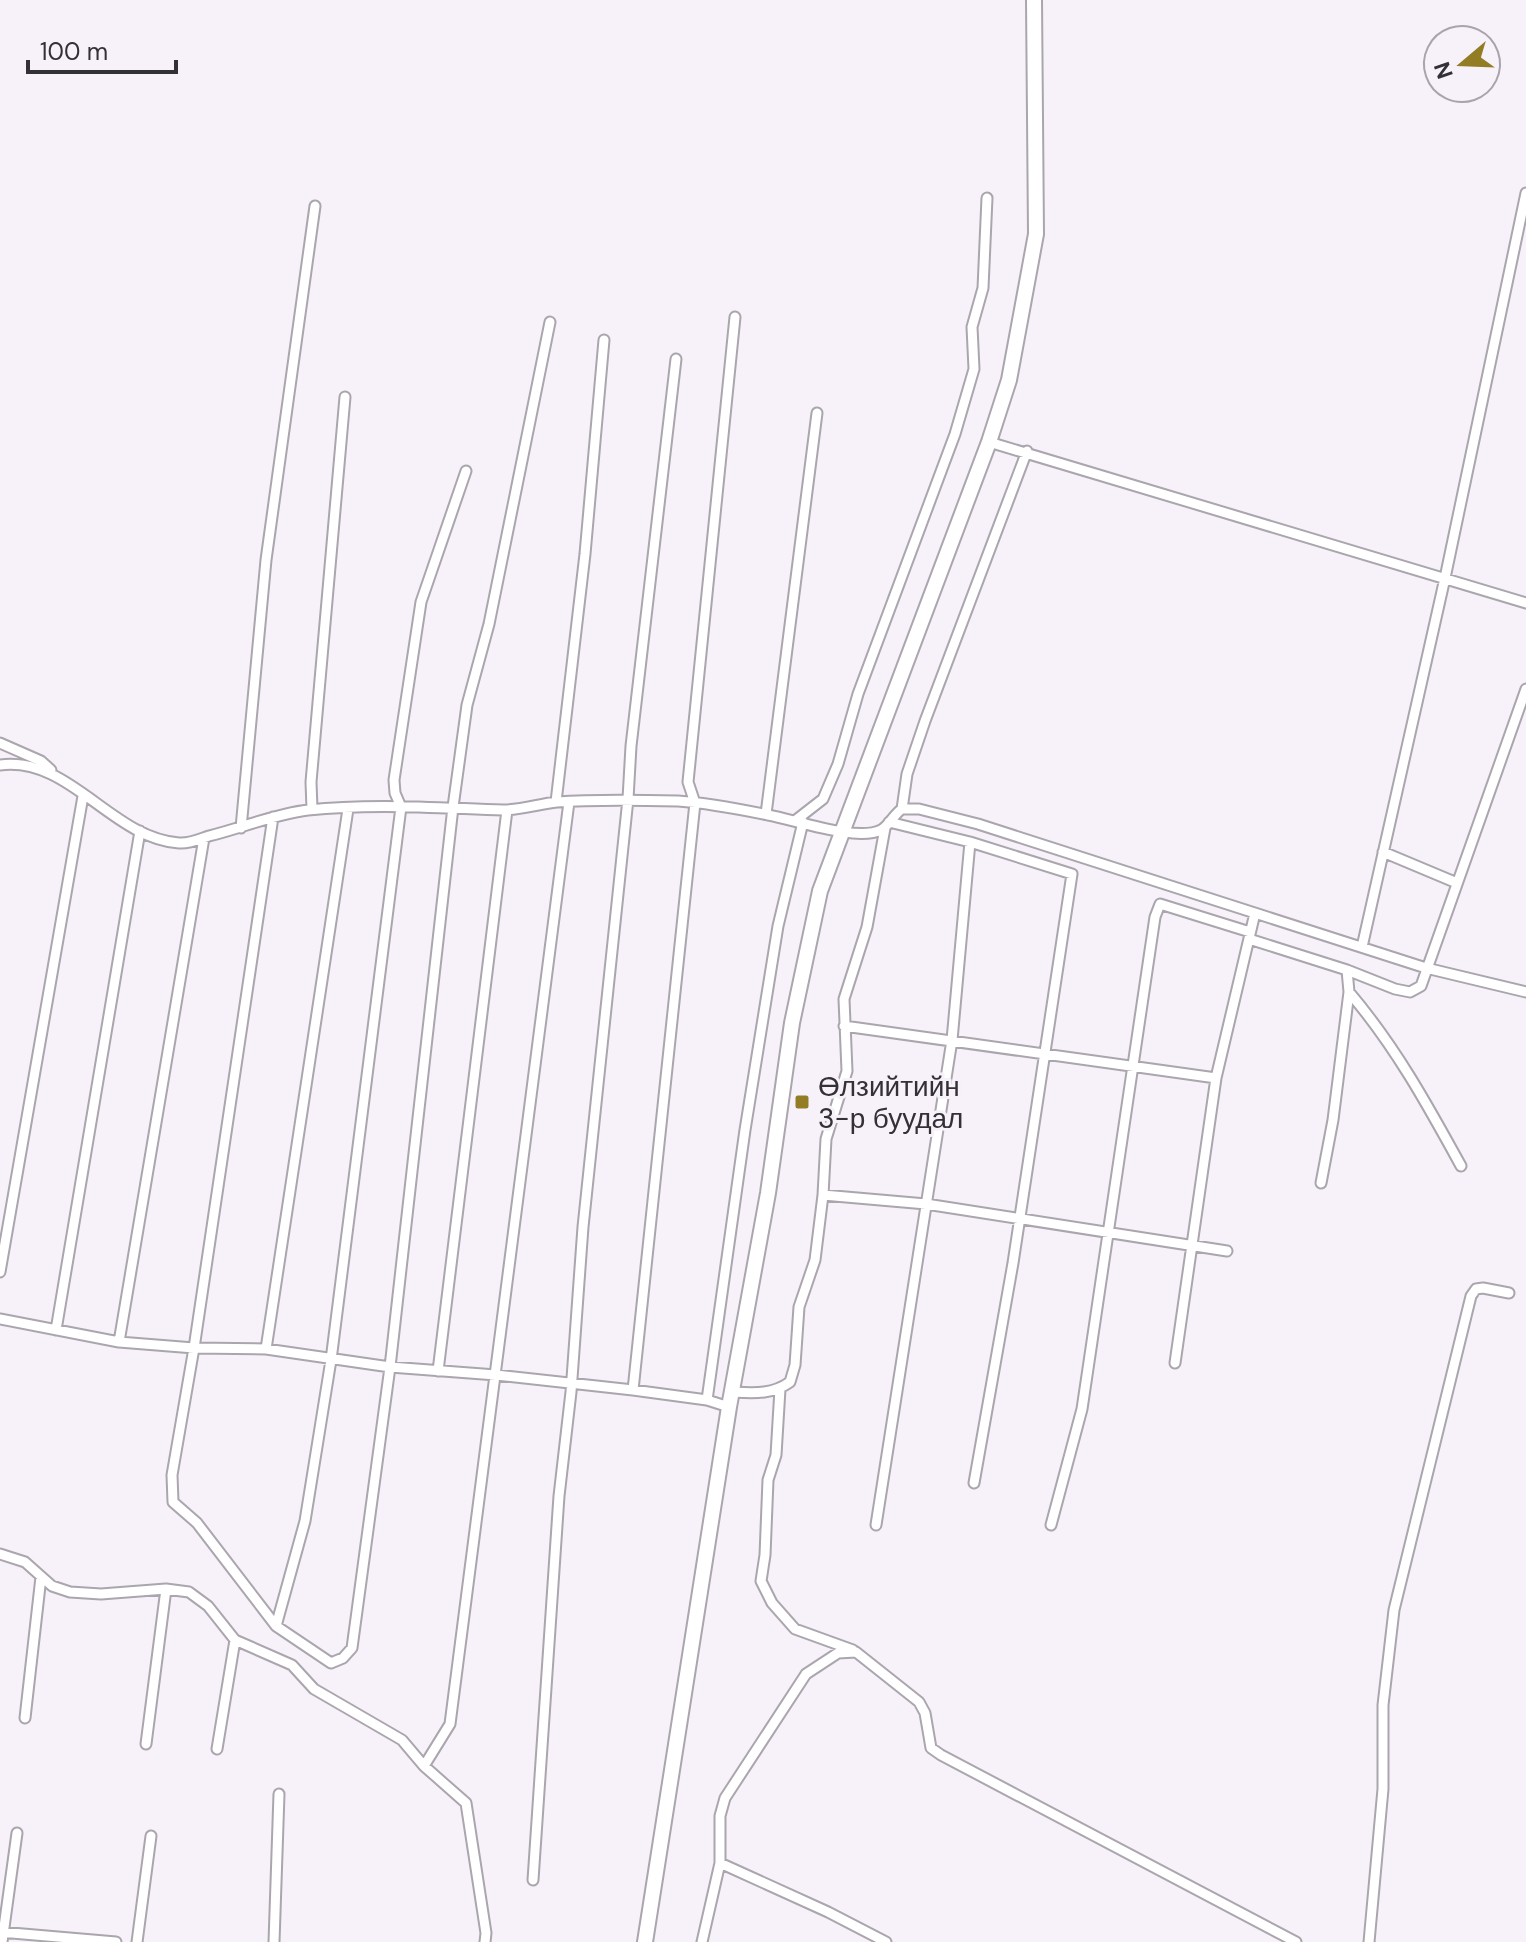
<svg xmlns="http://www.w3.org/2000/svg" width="1526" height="1942" viewBox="0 0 1526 1942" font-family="'DM Sans',sans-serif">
  <rect width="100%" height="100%" fill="#f7f1fa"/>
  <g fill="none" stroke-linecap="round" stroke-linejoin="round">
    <defs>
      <path id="street" d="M989,442L1526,603
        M0,743L41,761L51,770
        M0,765C70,756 111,838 179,843C189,844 200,839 209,836C242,828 274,814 308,810C373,803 438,808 503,810C521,810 539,804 557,802C597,799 638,800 678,801C708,803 739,809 768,815C796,820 857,842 881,830C889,826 894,814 902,809H919L978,824L1426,968L1526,992
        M556,802L585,554L604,340
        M312,809L311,782L345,397
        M902,809L907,774L925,721L1027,451
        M766,814L817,413
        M273,817L194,1348L172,1475L173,1502L197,1523L276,1626L331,1663L343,1658L352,1648L390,1367L453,807L467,705L489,624L550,322
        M796,820L823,799L838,764L858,694L955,434L974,369L972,327L983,288L987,198
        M889,822L970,842L1072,874L1013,1263L974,1483
        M241,828L266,560L315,206
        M1383,852L1457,883
        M1249,939L1347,970L1349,992L1333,1120L1321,1183
        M1362,947L1445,578L1526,193
        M1347,970L1395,989L1410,992L1421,986L1526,689
        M1349,992C1395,1046 1427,1104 1461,1166
        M844,1026L1216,1078
        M823,1195L926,1204L1227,1251
        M0,1272L83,796
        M0,1319L119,1342L194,1348L266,1349L390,1367L496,1375L633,1390L707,1400L729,1407
        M56,1330L140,831
        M119,1342L204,838
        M266,1349L348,809
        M1175,1363L1216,1078L1255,913
        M438,1371L507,810
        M780,1389L776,1455L768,1480L765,1555L761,1581L772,1603L795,1629L853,1650
        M633,1390L695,803L688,782L735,317
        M732,1392C753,1393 772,1395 790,1382L795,1365L799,1307L815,1260L823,1195L826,1139L847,1071L844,999L867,927L885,828
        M707,1400L745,1130L778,926L803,822
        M876,1525L952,1040L970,842
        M1051,1525L1082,1409L1155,917L1160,904L1250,932
        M0,1554L25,1562L52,1586L70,1592L101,1594L166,1589L189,1592L208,1606L235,1640L292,1665L314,1689L402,1740L424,1766L466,1803L486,1933L485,1942
        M276,1626L305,1521L331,1360L401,807L395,793L394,780L421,602L466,471
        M25,1718L41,1577
        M146,1744L166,1589
        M217,1749L235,1640
        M424,1766L450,1724L569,802
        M720,1863L828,1912L886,1942
        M533,1880L559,1496L571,1392L583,1227L628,799L631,746L676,359
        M0,1932L116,1942
        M2,1942L17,1833
        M137,1942L151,1836
        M274,1942L279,1794
        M702,1942L720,1863V1816L725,1798L806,1674L838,1653L856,1652L919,1702L925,1713L931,1748L941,1755L1296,1942
        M1369,1942L1383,1789V1705L1394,1610L1471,1296L1476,1289L1483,1288L1509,1293"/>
      <path id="secondary" d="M645,1942L729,1407L768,1193L792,1023L820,891L989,442L1009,380L1036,234L1034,0"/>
    </defs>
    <use href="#street" stroke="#aba5ae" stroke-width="13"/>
    <use href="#secondary" stroke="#aba5ae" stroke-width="18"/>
    <use href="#street" stroke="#fff" stroke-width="9"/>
    <use href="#secondary" stroke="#fff" stroke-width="14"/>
  </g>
  <rect fill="#927d24" stroke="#f7f1fa" stroke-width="3" x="794" y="1094" width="16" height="16" rx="4"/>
  <g text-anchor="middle" stroke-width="6" stroke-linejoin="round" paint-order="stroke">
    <g font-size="28" fill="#333135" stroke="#f7f1fa" text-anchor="start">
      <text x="818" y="1096">Өлзийтийн<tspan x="818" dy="32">3-р буудал</tspan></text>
    </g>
  </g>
  <g transform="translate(1462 64) rotate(251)"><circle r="38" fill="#f7f1fa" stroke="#a9a4ab" stroke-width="2"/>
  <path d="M0-6L14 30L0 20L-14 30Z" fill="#927d24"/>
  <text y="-12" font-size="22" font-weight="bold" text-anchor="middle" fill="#333135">N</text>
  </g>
  <path d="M28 60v12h148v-12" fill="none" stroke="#333135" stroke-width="4"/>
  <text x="40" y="60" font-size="24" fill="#333135" stroke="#f7f1fa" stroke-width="6" paint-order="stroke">100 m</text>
</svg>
